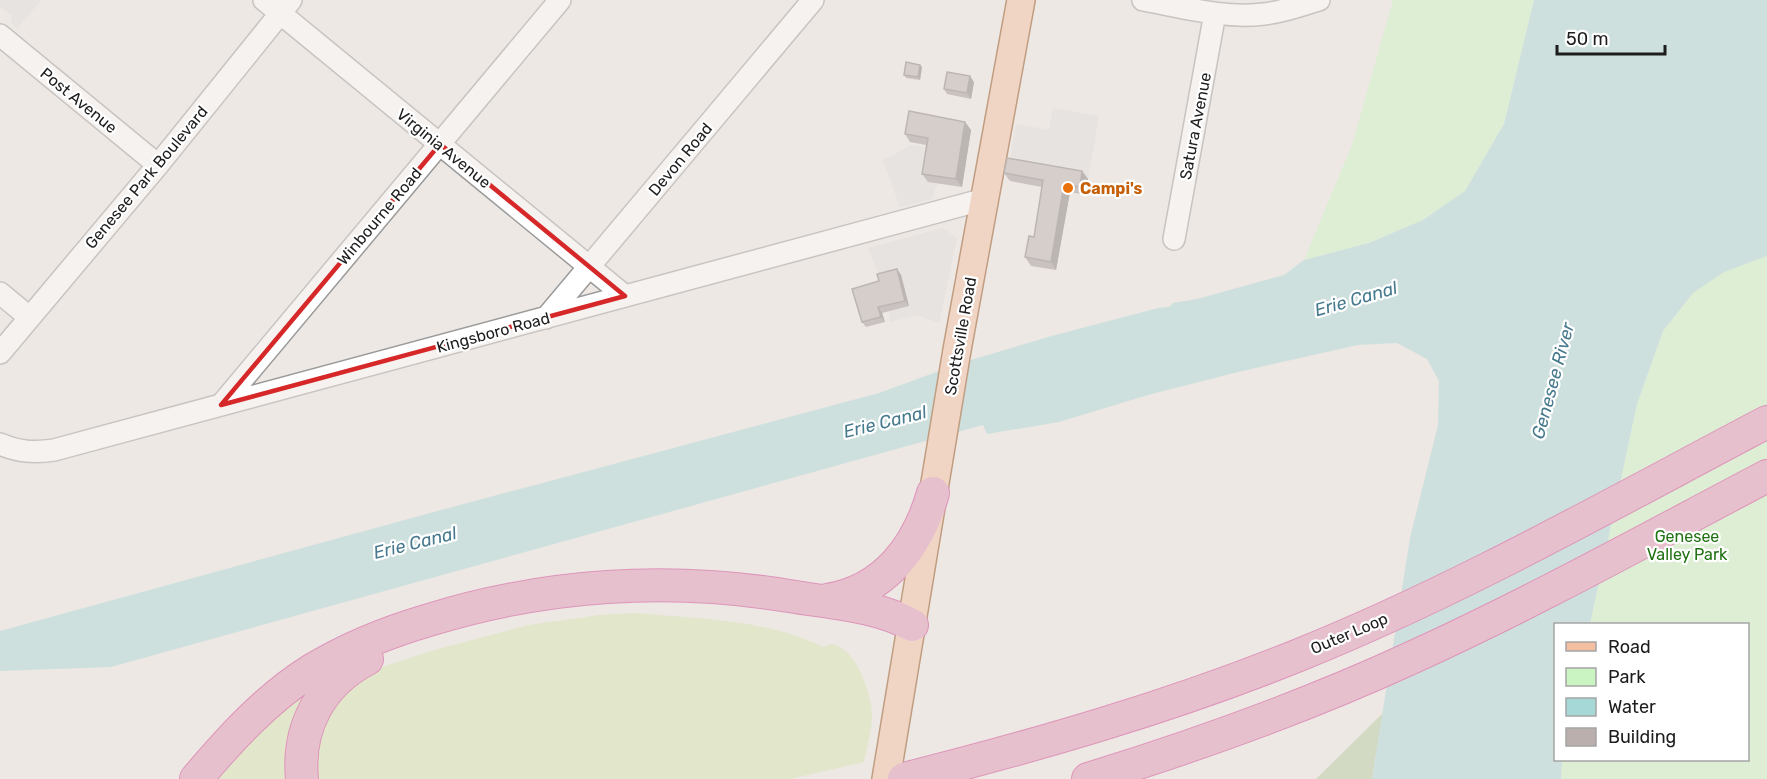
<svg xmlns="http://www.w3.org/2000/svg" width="1767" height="779" viewBox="0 0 1767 779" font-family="Rubik,sans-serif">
  <rect width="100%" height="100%" fill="#ede8e3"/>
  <path fill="#d4e4ac" d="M637,613C698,619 767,619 823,647L832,644C857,649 871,693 872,715C872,730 867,747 864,762L790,779H317L315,764L318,729L341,691L379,668L431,651L529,625L599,615Z
    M323,672L296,779H206Z"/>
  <path fill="#b3ca9b" d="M1383,713L1372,779H1316Z"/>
  <path fill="#caf5c3" d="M1393,0H1534L1504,124L1465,191L1423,220L1369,243L1304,260L1352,145Z
    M1767,256V779H1561L1562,760H1748V624H1590L1637,404L1663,331L1693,293L1724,272Z"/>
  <path fill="#ddd" d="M0,0H41L17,29L11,23L12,16L0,6Z
    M1053,108L1099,116L1088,179L1009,166L1016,124L1049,130Z
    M912,145L924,147L937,183L932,199L900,207L883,160Z
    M943,228L957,238L939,323L918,315L890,322L889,311L909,306L901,275L881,280L868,248Z"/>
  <path fill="#a7d8d8" d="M1534,0H1767V256L1724,272L1693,293L1663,331L1637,404L1590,624H1556V760H1562L1561,779H1372L1410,538L1438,425L1439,381L1427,359L1397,343L1358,345L1238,372L1148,395L1059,422L987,434L983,425L111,667L0,671V631L430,513L879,393L961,363L1048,337L1158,308L1169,307L1173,303L1197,299L1284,275L1304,260L1369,243L1423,220L1465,191L1504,124Z"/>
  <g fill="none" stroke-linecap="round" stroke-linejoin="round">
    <defs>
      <path id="minor" d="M264,0L625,296
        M1143,0C1183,7 1224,19 1264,14C1283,12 1301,5 1319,0
        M0,35L158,165
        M1174,239L1215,13
        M0,293L29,317
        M546,318L813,0
        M0,353L158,165L291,0
        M221,405L560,0
        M0,444C19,452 34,453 54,450L985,199"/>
      <path id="major" d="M886,779L957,350L1021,0"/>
      <path id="highway" d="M827,600C885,591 918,546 933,493
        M196,779C231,738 266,699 312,670C348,648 388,632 429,620C545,584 668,576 789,596C830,603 875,605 912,625
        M302,779C297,727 321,683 367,659
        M904,779C1038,745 1170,707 1299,655C1460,590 1613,503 1767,422
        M1088,779C1198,745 1307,706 1411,658C1532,603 1649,538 1767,476"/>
    </defs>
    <use href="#minor" stroke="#9a9a9a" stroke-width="24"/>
    <use href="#major" stroke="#8a440b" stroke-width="30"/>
    <use href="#highway" stroke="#cb3188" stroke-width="34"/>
    <use href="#minor" stroke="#fff" stroke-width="21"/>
    <use href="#major" stroke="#f4bea1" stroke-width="27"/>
    <use href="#highway" stroke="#df90b1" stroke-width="32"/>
  </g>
  <path fill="#a09695" d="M922,67L920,80L906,78L904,75Z
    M974,82L971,99L947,94L944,89Z
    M965,122L971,130L962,187L928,182L922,174L926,145L910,142L905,134Z
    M1082,171L1088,179L1086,195L1070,192L1056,270L1031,266L1025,257L1034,237L1042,187L1010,181L1004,173Z
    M897,269L901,275L909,306L882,313L885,322L866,327L862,322L879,281Z"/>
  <path fill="#827a79" d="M920,65L922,67L920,80L918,77Z
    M970,76L974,82L971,99L967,93Z
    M965,122L971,130L962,187L956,179Z
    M1082,171L1088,179L1086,195L1080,187Z
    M1064,184L1070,192L1056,270L1051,262Z
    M897,269L901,275L909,306L905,301Z
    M878,307L882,313L885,322L881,317Z"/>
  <path fill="#baafad" stroke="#827a79" stroke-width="1.5" d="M906,62L920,65L918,77L904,75Z
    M947,72L970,76L967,93L944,89Z
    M909,111L965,122L956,179L922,174L928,138L905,134Z
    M1007,158L1082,171L1080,187L1064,184L1051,262L1025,257L1029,236L1034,237L1043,180L1004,173Z
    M897,269L905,301L878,307L881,317L862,322L852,289L879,281L877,274Z"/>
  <path d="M0 0H1767V779H0ZM440,144L625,296L221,405Z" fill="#ede8e3" fill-opacity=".55" fill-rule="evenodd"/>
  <path fill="none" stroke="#d62828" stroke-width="4.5" stroke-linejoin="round" d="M440,144L625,296L221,405Z"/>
  <circle fill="#e8710a" stroke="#fff" stroke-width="2" cx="1068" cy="188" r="6"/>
  <g text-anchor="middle" stroke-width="4.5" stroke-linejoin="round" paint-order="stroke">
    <g font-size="16" fill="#1d1d1d" stroke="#fff">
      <text transform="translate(79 100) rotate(39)" y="6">Post Avenue</text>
      <text transform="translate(1195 126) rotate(-79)" y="6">Satura Avenue</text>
      <text transform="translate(444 148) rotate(39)" y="6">Virginia Avenue</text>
      <text transform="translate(680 159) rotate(-50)" y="6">Devon Road</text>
      <text transform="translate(146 177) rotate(-50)" y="6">Genesee Park Boulevard</text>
      <text transform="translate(379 216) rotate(-50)" y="6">Winbourne Road</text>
      <text transform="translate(493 332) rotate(-15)" y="6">Kingsboro Road</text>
      <text transform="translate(960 336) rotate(-80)" y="6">Scottsville Road</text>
      <text transform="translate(1349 633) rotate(-23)" y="6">Outer Loop</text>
    </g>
    <g font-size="16" font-weight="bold" fill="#c56008" stroke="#fff" text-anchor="start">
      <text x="1080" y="194">Campi's</text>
    </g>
    <g font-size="16" fill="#217213" stroke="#fff">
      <text x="1687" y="542">Genesee<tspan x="1687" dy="18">Valley Park</tspan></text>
    </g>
    <g font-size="18" font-style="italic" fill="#477a8f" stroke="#fff">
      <text transform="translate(1356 299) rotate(-16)" y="6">Erie Canal</text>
      <text transform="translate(1553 381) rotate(-75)" y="6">Genesee River</text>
      <text transform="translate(885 422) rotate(-14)" y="6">Erie Canal</text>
      <text transform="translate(415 543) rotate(-14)" y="6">Erie Canal</text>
    </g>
  </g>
  <rect x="1554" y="623" width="195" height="138" fill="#ffffff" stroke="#a5a5a5" stroke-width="1.5"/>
  <rect x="1566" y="642" width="30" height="9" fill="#f4bea1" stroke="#a5a5a5" stroke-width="1.5"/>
  <text x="1608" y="653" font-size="18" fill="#1d1d1d">Road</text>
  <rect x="1566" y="668" width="30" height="18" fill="#caf5c3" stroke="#a5a5a5" stroke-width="1.5"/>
  <text x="1608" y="683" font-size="18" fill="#1d1d1d">Park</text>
  <rect x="1566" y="698" width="30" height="18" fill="#a7d8d8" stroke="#a5a5a5" stroke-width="1.5"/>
  <text x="1608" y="713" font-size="18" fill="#1d1d1d">Water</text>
  <rect x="1566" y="728" width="30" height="18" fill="#baafad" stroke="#a5a5a5" stroke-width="1.5"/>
  <text x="1608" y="743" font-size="18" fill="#1d1d1d">Building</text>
  <path d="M1557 45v9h108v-9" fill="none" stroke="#1d1d1d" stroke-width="3"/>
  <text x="1566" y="45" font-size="18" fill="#1d1d1d" stroke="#ffffff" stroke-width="4.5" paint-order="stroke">50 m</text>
</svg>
